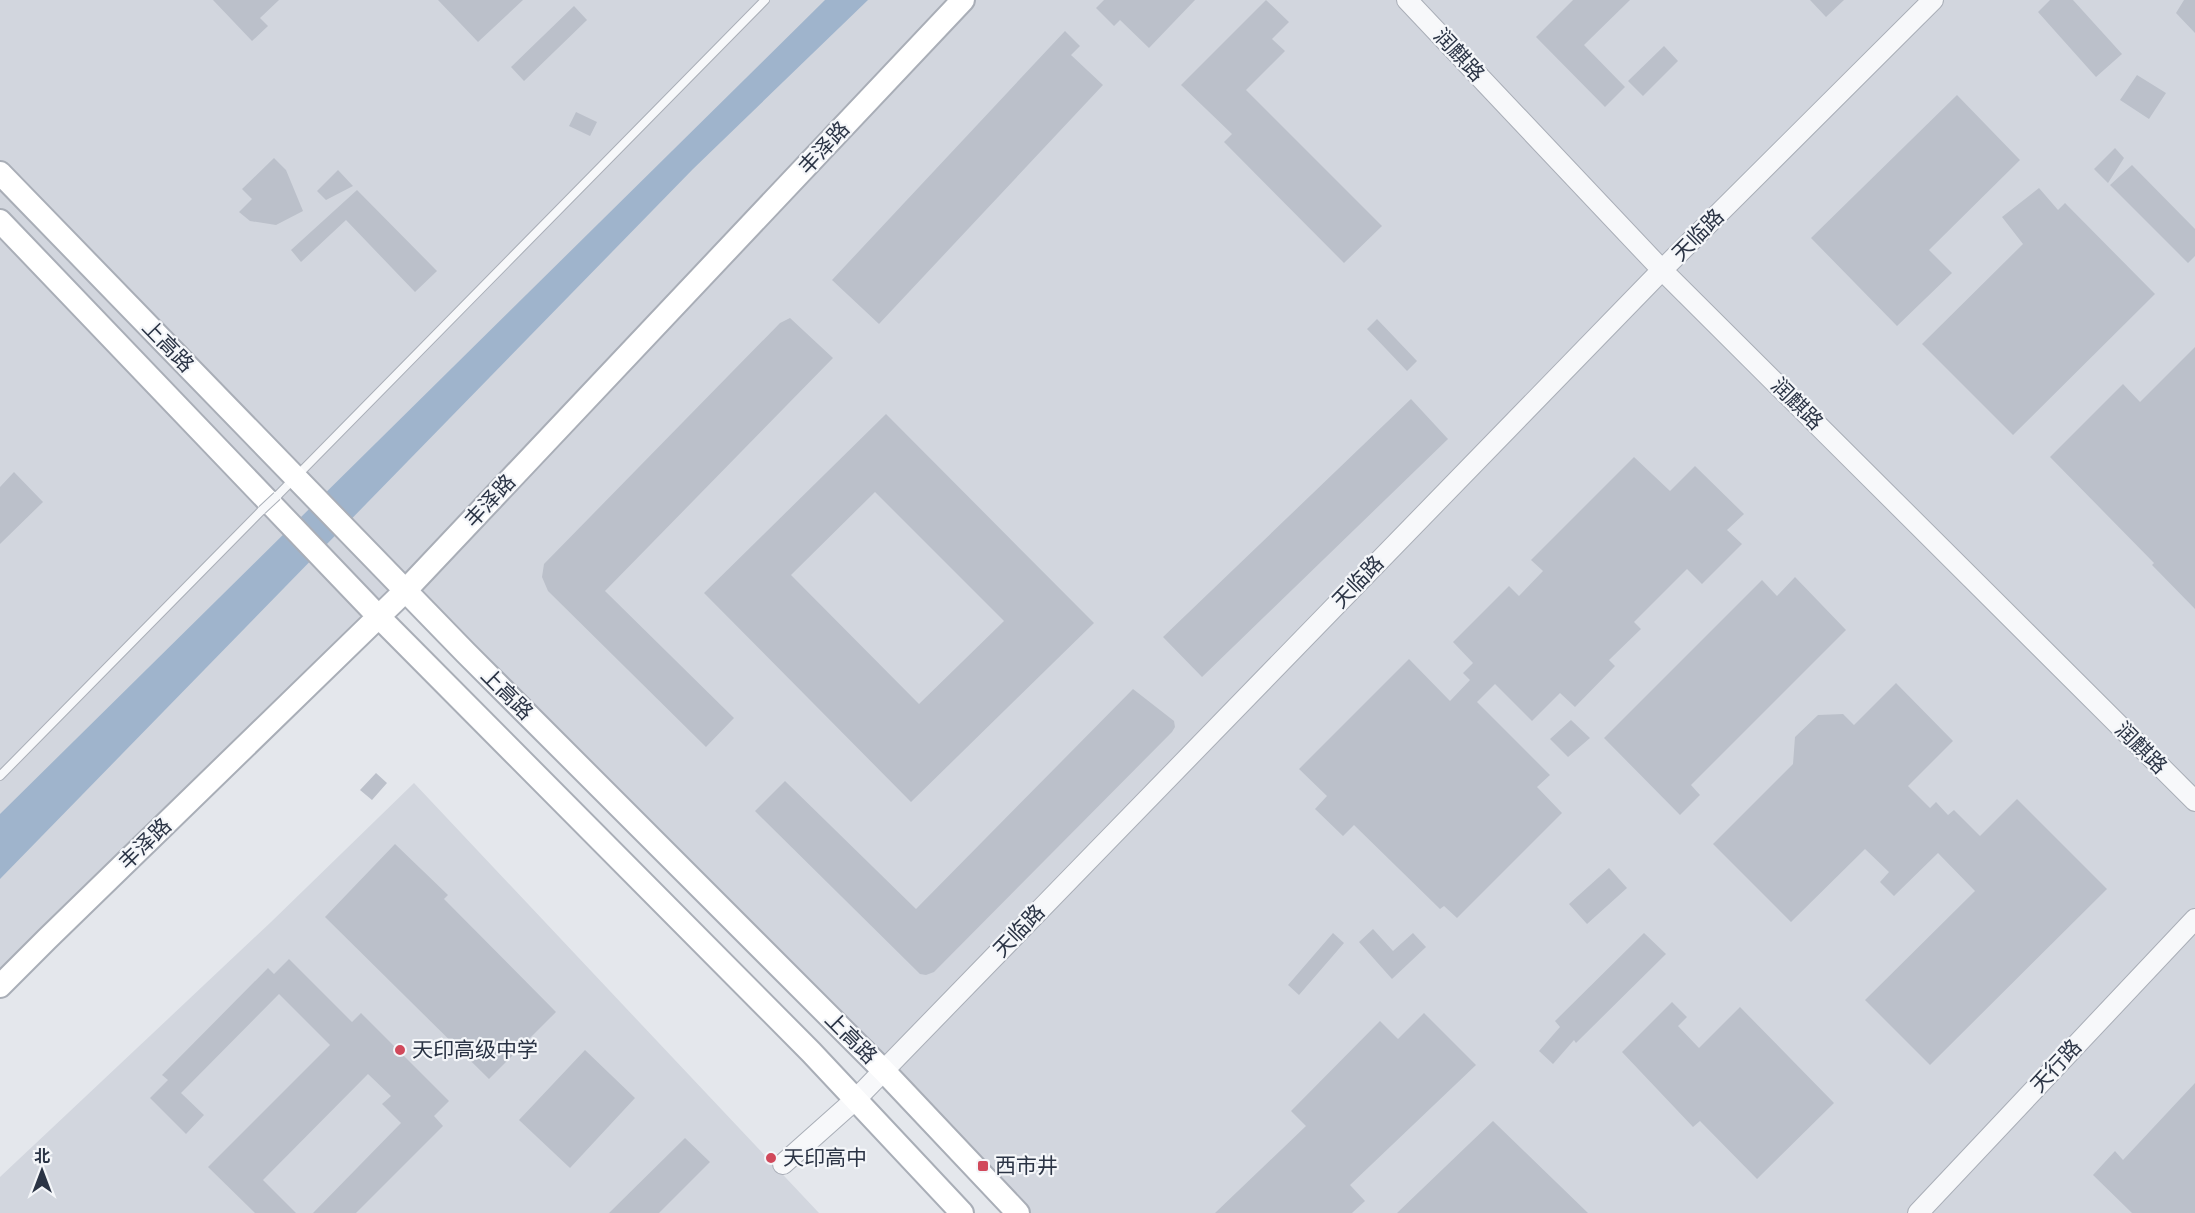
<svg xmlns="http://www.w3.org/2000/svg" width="2195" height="1213" viewBox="0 0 2195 1213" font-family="Quicksand,'Noto Sans SC',sans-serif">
  <rect width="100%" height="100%" fill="#e4e7ec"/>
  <path fill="#d2d6de" d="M0,0H2195V1213H1018L405,591L0,981Z
    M414,783L819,1213H0V1177L271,922Z"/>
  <path fill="#9fb4cc" d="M825,0H868L693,169L0,879V814Z"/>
  <path fill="#bbc0ca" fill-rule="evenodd" d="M213,0H279L260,18L268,26L252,41Z
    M438,0H523L478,42Z
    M1104,0H1195L1149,48L1120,20L1114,26L1096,8Z
    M1266,0L1289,22L1272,39L1285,51L1246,90L1382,226L1344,263L1224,142L1232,134L1181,85Z
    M1573,0H1630L1584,45L1625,87L1605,107L1536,37Z
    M1810,0H1844L1826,17Z
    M2050,0H2073L2122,54L2096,77L2038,12Z
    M2184,0H2195V33L2176,13Z
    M574,6L587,20L524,81L511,67Z
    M1065,31L1080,46L1071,55L1103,85L879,324L832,280Z
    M1664,46L1678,61L1643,96L1628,81Z
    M2137,75L2166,93L2149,119L2120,100Z
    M1957,95L2020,160L1929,250L1952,273L1897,326L1811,238Z
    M576,112L597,122L590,136L569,126Z
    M2115,148L2124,158L2108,183L2094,169Z
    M274,158L286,170L303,211L276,225L250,221L239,212L252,199L242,189Z
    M2132,165L2195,229V256L2188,263L2110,185Z
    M338,170L353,186L326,200L317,191Z
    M2039,188L2058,210L2065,203L2155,294L2013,435L1922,344L2023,244L2002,217Z
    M357,190L437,271L415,292L346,220L301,262L291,250Z
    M790,318L833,358L605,591L734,718L706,747L548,591L542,577L544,564L780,323Z
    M1377,319L1417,361L1407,371L1367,329Z
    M2195,347V609L2152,565L2154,563L2050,457L2123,384L2140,402Z
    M1411,399L1448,439L1202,677L1163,637Z
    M886,414L1094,623L911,802L704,593ZM875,492L1004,621L919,704L791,575Z
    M1634,457L1670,491L1695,466L1744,514L1727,530L1742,544L1702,584L1687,569L1634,622L1641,629L1609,660L1615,666L1575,707L1560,693L1532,721L1495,684L1477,702L1550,775L1537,787L1562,813L1457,918L1444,906L1440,909L1354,825L1343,836L1315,809L1327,796L1299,769L1409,659L1450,701L1470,680L1463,673L1473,663L1453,642L1509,586L1519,596L1543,571L1531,560Z
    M14,472L43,502L0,544V487Z
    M1795,577L1846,630L1691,785L1700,795L1680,815L1604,738L1762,580L1777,596Z
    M1896,683L1953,741L1908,786L1930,808L1936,802L1948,815L1954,810L1980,836L2017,799L2107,889L1930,1065L1865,1000L1975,891L1938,853L1894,896L1880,882L1889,872L1865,849L1791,922L1713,844L1793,764L1795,737L1818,715L1843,714L1854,725Z
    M1133,689L1174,721L1175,727L1172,732L934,972L926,975L920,974L755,811L785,781L916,909Z
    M1571,720L1590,738L1568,757L1550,739Z
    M376,773L387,783L372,800L360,790Z
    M395,844L448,895L444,899L556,1012L489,1079L325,917Z
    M1609,868L1627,888L1587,924L1569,904Z
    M1373,929L1393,951L1413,933L1426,947L1392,979L1359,942Z
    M1333,933L1344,943L1299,995L1288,985Z
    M1644,933L1666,954L1576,1043L1574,1040L1553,1064L1539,1051L1560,1027L1555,1021Z
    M289,959L352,1022L361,1013L449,1101L434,1116L443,1126L356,1213H313L401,1123L382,1104L391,1096L368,1074L263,1180L296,1213H255L208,1167L330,1045L279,994L181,1093L204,1115L186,1134L150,1098L168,1080L162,1075L268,968L274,974Z
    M1672,1002L1687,1017L1678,1026L1699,1048L1740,1007L1834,1103L1757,1179L1700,1121L1693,1127L1622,1052Z
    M1424,1013L1476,1065L1350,1185L1365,1201L1352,1213H1215L1306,1126L1291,1111L1380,1021L1398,1039Z
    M585,1050L635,1098L570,1168L519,1120Z
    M2195,1083V1213H2132L2093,1175L2115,1151L2123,1160Z
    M1493,1121L1588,1213H1397Z
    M685,1138L710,1162L659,1213H609Z"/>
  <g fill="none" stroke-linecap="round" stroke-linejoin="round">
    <defs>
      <path id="service" d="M277,496L765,0
        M0,776L262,510"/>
      <path id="tertiary" d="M1407,0L1662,270L2195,801
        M783,1164L856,1099L1662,270L1933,0
        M1918,1213L2195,919"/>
      <path id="secondary" d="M0,173L466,653L883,1070L1018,1213
        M0,221L379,617L811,1052L962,1213
        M0,986L47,939L405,591L963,0"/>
    </defs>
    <use href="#service" stroke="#a9aeb7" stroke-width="10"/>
    <use href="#tertiary" stroke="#a9aeb7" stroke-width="22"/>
    <use href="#secondary" stroke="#a9aeb7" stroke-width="26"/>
    <use href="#service" stroke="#f7f8fa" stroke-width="8"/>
    <use href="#tertiary" stroke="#f7f8fa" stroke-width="20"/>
    <use href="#secondary" stroke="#fff" stroke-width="22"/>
    <defs>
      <path id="service-bridge" d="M262,510L277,496"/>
    </defs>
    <use href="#service-bridge" stroke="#a9aeb7" stroke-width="10" stroke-linecap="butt"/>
    <use href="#service-bridge" stroke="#f7f8fa" stroke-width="8"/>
  </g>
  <g fill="#d1495b" stroke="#f4f6f9" stroke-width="2">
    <circle cx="400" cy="1050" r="6"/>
    <circle cx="771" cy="1158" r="6"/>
    <rect x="977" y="1160" width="12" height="12" rx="3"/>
  </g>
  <g text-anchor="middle" stroke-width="4.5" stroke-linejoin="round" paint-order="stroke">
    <g font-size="21" fill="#2b3445" stroke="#f4f6f9">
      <text transform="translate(1459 55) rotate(47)" y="7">润麒路</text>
      <text transform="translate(824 148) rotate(-47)" y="7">丰泽路</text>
      <text transform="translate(1698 235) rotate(-45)" y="7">天临路</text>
      <text transform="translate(168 346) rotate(46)" y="7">上高路</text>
      <text transform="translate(1797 404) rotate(45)" y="7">润麒路</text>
      <text transform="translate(490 501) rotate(-47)" y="7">丰泽路</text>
      <text transform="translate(1358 582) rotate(-46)" y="7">天临路</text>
      <text transform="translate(507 694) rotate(45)" y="7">上高路</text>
      <text transform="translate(2141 748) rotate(45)" y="7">润麒路</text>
      <text transform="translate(145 844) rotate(-44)" y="7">丰泽路</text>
      <text transform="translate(1019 931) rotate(-46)" y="7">天临路</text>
      <text transform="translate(851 1038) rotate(45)" y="7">上高路</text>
      <text transform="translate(2056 1066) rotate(-47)" y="7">天行路</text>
    </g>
    <g font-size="21" fill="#2b3445" stroke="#f4f6f9" text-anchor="start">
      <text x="412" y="1057">天印高级中学</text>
      <text x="783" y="1165">天印高中</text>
      <text x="995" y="1173">西市井</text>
    </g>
  </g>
  <g transform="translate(42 1171)" stroke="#f4f6f9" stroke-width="4.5" paint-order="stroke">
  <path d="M0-4.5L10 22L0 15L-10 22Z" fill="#2b3445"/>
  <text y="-9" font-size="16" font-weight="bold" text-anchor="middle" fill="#2b3445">北</text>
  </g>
</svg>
